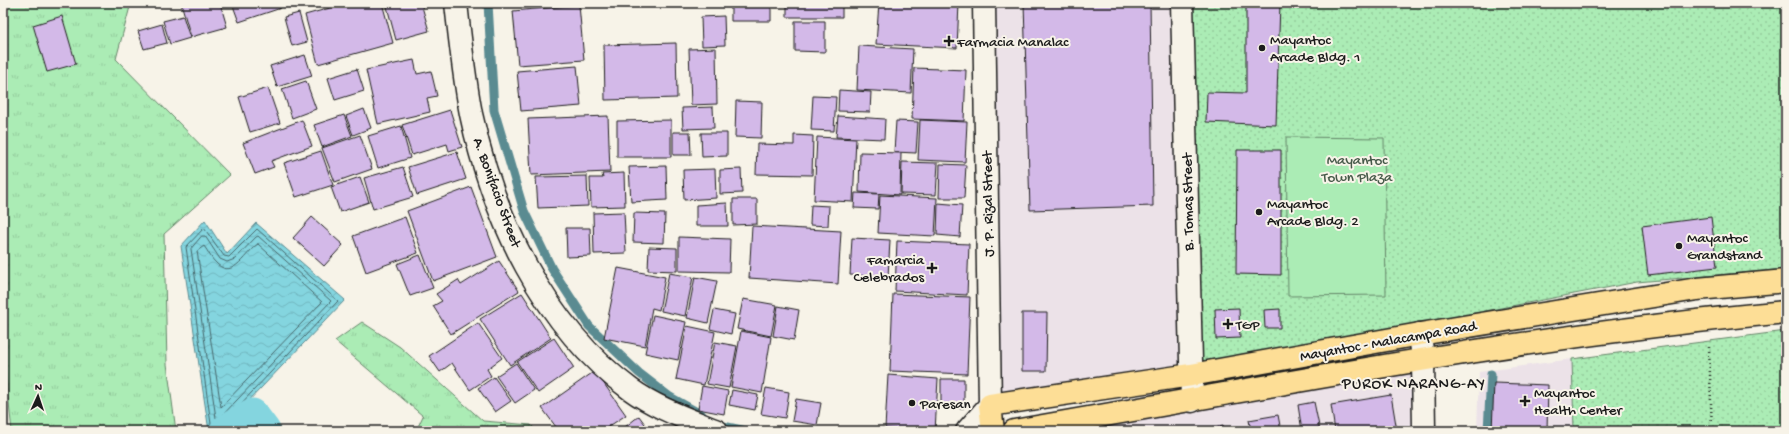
<svg xmlns="http://www.w3.org/2000/svg" width="1789" height="434" viewBox="0 0 1789 434" font-family="'Gochi Hand',sans-serif">
  <defs>
    <pattern id="grass-tufts" width="24" height="20" patternUnits="userSpaceOnUse"><rect width="24" height="20" fill="#abecb5"/><path d="M3 7l-1-3M5 7V3M7 7l1-3M15 17l-1-3M17 17v-4M19 17l1-3" fill="none" stroke="#93ca9b"/></pattern>
    <pattern id="park-dots" width="8" height="8" patternUnits="userSpaceOnUse"><rect width="8" height="8" fill="#abecb5"/><path d="M2 2h.1M6 6h.1" fill="none" stroke="#93ca9b" stroke-width="1.8" stroke-linecap="round"/></pattern>
    <pattern id="water-waves" width="16" height="10" patternUnits="userSpaceOnUse"><rect width="16" height="10" fill="#84d5df"/><path d="M0 5q4-4 8 0t8 0" fill="none" stroke="#71b6bf"/></pattern>
  </defs>
  <rect width="100%" height="100%" fill="#f7f3e8"/>
  <filter id="ink" filterUnits="userSpaceOnUse"><feTurbulence type="fractalNoise" baseFrequency=".025" numOctaves="2"/><feDisplacementMap in="SourceGraphic" scale="8" xChannelSelector="R" yChannelSelector="G"/><feConvolveMatrix kernelMatrix="1 2 1 2 8 2 1 2 1" color-interpolation-filters="sRGB"/></filter>
  <g filter="url(#ink)">
    <path fill="#ece2e8" d="M993,3H1176L1188,367L999,396Z
      M1422,359L1424,431H1014Z
      M1572,359L1574,431H1477L1479,372Z"/>
    <path fill="url(#grass-tufts)" stroke="#648468" d="M3,3H131L116,59L230,175L164,234L167,364L176,431H12L3,350Z
      M362,322L400,347L483,421L531,425L537,431H416L423,416L335,341Z"/>
    <path fill="url(#park-dots)" stroke="#648468" d="M1188,3H1786V269L1637,282L1197,366Z
      M1786,331V431H1574L1572,359Z"/>
    <path fill="#abecb5" stroke="#648468" d="M1286,137L1384,138L1386,295L1288,296Z"/>
    <path fill="url(#water-waves)" stroke="#5a8b91" d="M205,220L227,254L256,223L345,300L220,431H209L181,246Z"/>
    <g fill="none" stroke-linecap="round" stroke-linejoin="round">
      <path stroke="#46666a" stroke-width="1" d="M202,236H205L220,259L227,262L235,259L256,237L258,236L331,301L218,420L216,418L191,249Z
        M258,244L322,302L221,407L197,251L204,246C208,251 211,259 217,264C234,280 246,251 258,244Z
        M212,431L186,247L204,228L224,256L229,257L257,229L338,301L219,427L218,431"/>
      <path stroke="#5a8b91" stroke-width="9" d="M488,3L494,110L524,211L552,269L589,326L639,373L670,397L702,415
        M716,423L723,426L746,431
        M1488,431L1491,374"/>
      <path stroke="#84d5df" stroke-width="33" d="M226,431L252,415L264,431"/>
    </g>
    <path fill="#d3b9e8" stroke="#1c1c1c" d="M181,3H220L227,27L191,37Z
      M232,3H279L281,8L239,22Z
      M348,3H382L393,43L318,64L305,15Z
      M386,3H421L429,31L396,40Z
      M518,3H545L518,5Z
      M666,3H719V4H666Z
      M731,3H771V21H731Z
      M787,3H842V17H787Z
      M879,3H959L957,48L876,44Z
      M1024,3H1150L1153,206L1030,210Z
      M1246,3H1280L1276,125L1206,122L1207,92L1246,93Z
      M579,5L584,60L518,65L513,11Z
      M299,13L307,42L292,46L284,17Z
      M62,16L76,64L47,72L33,25Z
      M183,16L190,38L170,44L163,21Z
      M724,16L725,45L702,46L701,17Z
      M795,21H825V52L795,51Z
      M162,24L167,43L144,49L138,31Z
      M676,43L677,98L605,100L604,45Z
      M859,46L913,49L911,93L857,90Z
      M716,48L717,104L691,105L689,49Z
      M305,55L312,76L277,87L270,66Z
      M414,60L417,74L431,71L437,96L427,98L430,112L378,124L366,70Z
      M577,66L581,106L521,111L517,71Z
      M914,68L966,70L964,121L912,119Z
      M357,69L364,91L335,100L328,78Z
      M306,81L316,109L292,118L282,89Z
      M268,88L280,123L250,132L239,97Z
      M839,90L871,92L870,112L838,111Z
      M813,96L836,97L834,131L811,130Z
      M736,101L762,102L761,138L735,137Z
      M713,107L714,128L683,129L682,108Z
      M364,109L371,128L353,135L346,116Z
      M450,110L462,147L449,151L447,144L412,155L402,125Z
      M344,115L352,136L322,147L314,125Z
      M608,116L610,172L531,175L528,119Z
      M838,116L885,119L884,139L836,137Z
      M302,120L312,146L271,161L274,167L255,174L243,143Z
      M671,120V157H617V121Z
      M920,120L967,122L965,162L918,160Z
      M896,121L918,122L916,153L894,152Z
      M401,126L410,158L378,168L368,136Z
      M673,132H690L691,155H673Z
      M701,133H727V156L702,157Z
      M360,135L372,169L335,182L322,148Z
      M794,135L813,136L812,175L756,174L757,144L794,145Z
      M817,137L856,139L853,202L814,200Z
      M1237,150H1281V275L1236,274Z
      M321,151L333,185L296,197L284,163Z
      M457,152L466,179L417,195L408,167Z
      M860,152L901,153L900,195L859,192Z
      M902,162L938,163L936,195L901,194Z
      M940,164L966,165L964,198H939Z
      M666,166L667,200L631,202L629,167Z
      M403,167L413,197L373,209L364,178Z
      M715,169L716,198L684,200L683,170Z
      M741,169L742,193L720,194V170Z
      M624,173L625,206L591,207L590,178H603L602,174Z
      M587,176L588,206L538,208L536,177Z
      M360,177L369,202L340,212L331,187Z
      M471,187L497,257L433,281L407,211Z
      M855,193L879,194L878,209L854,208Z
      M880,195L937,198L935,236L878,233Z
      M733,199H757V224L733,225Z
      M727,203L728,226H696V205Z
      M938,203L962,205L960,237L937,235Z
      M811,205L829,206L828,226L810,225Z
      M624,212L626,253L594,254L593,213Z
      M634,213L665,214L664,243L633,242Z
      M312,217L343,245L324,266L293,238Z
      M405,217L418,253L366,272L353,236Z
      M1711,217L1717,267L1648,275L1642,226Z
      M752,226L841,231L838,284L749,278Z
      M566,228H590L591,256L567,257Z
      M679,237L730,239L729,272L679,271Z
      M852,238L890,240L888,277L850,275Z
      M897,241L969,244L967,295L895,291Z
      M649,247L677,248V271L648,270Z
      M420,255L433,288L410,296L397,264Z
      M499,261L519,291L451,334L433,306L442,301L436,294L458,280L461,285Z
      M618,268L665,277L659,310L652,308L645,346L604,338Z
      M669,273L693,277L685,316L661,311Z
      M695,277L717,281L708,323L687,318Z
      M522,293L551,338L510,365L480,319Z
      M893,294L970,297L967,374L890,371Z
      M743,299L777,305L771,336L737,329Z
      M778,306L799,310L794,340L773,336Z
      M1239,308L1240,338L1216,339L1215,309Z
      M1280,309V328H1265L1264,310Z
      M714,310L735,314L731,334L710,329Z
      M1022,313H1047L1046,371H1022Z
      M653,315L686,322L678,360L645,353Z
      M478,323L502,358L487,369L491,376L470,390L452,363L440,372L429,356Z
      M687,326L715,332L704,385L676,379Z
      M741,331L771,337L762,393L731,387Z
      M554,338L574,368L538,393L517,362Z
      M715,342L737,346L729,388L707,384Z
      M516,363L534,390L515,403L496,376Z
      M595,371L626,415L602,431H559L542,408Z
      M888,375L938,379L935,431L885,428Z
      M494,377L511,401L495,412L478,388Z
      M941,379H964V408H941Z
      M1494,383L1548,385L1547,431H1492Z
      M702,386L728,391L724,414L698,409Z
      M766,388L789,392L785,418L761,414Z
      M732,390L758,395L755,410L729,405Z
      M1391,395L1397,431H1335L1331,405Z
      M796,399L821,403L817,425L792,421Z
      M1314,402L1320,431H1302L1298,405Z
      M1278,415L1281,431H1251L1249,420Z
      M639,416L650,431H620Z
      M1223,425L1224,431H1196Z
      M1180,428L1181,431H1167Z"/>
    <g fill="none" stroke-linecap="round" stroke-linejoin="round">
      <defs>
        <path id="minor" d="M456,3C460,40 464,77 471,114C493,217 543,325 630,389C656,408 688,419 717,431
          M1182,3L1192,401
          M1420,334L1423,359L1424,431
          M967,431L990,405L984,3"/>
        <path id="major" d="M993,431L990,405L1191,375L1420,334L1697,289L1786,281
          M1014,431C1270,387 1526,335 1786,312"/>
      </defs>
      <use href="#minor" stroke="#1c1c1c" stroke-width="25"/>
      <use href="#major" stroke="#1c1c1c" stroke-width="25"/>
      <path stroke="#1c1c1c" stroke-width="2.5" stroke-dasharray="1 3" stroke-linecap="butt" d="M1709,347L1712,431"/>
      <use href="#minor" stroke="#f7f3e8" stroke-width="22"/>
      <use href="#major" stroke="#fdde96" stroke-width="22"/>
    </g>
  </g>
  <g fill="#1c1c1c" stroke="#f7f3e8" stroke-width="1.5">
    <path d="M947 35h4v4h4v4h-4v4h-4v-4h-4v-4h4z"/>
    <circle cx="1262" cy="48" r="4"/>
    <circle cx="1259" cy="212" r="4"/>
    <circle cx="1679" cy="246" r="4"/>
    <path d="M930 262h4v4h4v4h-4v4h-4v-4h-4v-4h4z"/>
    <path d="M1226 318h4v4h4v4h-4v4h-4v-4h-4v-4h4z"/>
    <path d="M1523 395h4v4h4v4h-4v4h-4v-4h-4v-4h4z"/>
    <circle cx="912" cy="403" r="4"/>
  </g>
  <g text-anchor="middle" stroke-width="4" stroke-linejoin="round" paint-order="stroke">
    <g font-size="15" fill="#1c1c1c" stroke="#f7f3e8" text-anchor="start">
      <text x="1270" y="44">Mayantoc<tspan x="1270" dy="17">Arcade Bldg. 1</tspan></text>
      <text x="957" y="46">Farmacia Manalac</text>
      <text x="1267" y="208">Mayantoc<tspan x="1267" dy="17">Arcade Bldg. 2</tspan></text>
      <text x="1687" y="242">Mayantoc<tspan x="1687" dy="17">Grandstand</tspan></text>
      <text x="924" y="264" text-anchor="end">Famarcia<tspan x="924" dy="17">Celebrados</tspan></text>
      <text x="1236" y="329">TGP</text>
      <text x="1534" y="397">Mayantoc<tspan x="1534" dy="17">Health Center</tspan></text>
      <text x="920" y="408">Paresan</text>
    </g>
    <g font-size="15" fill="#475a4a" stroke="#f7f3e8">
      <text x="1357" y="164">Mayantoc<tspan x="1357" dy="17">Town Plaza</tspan></text>
    </g>
    <g font-size="15" fill="#1c1c1c" stroke="#f7f3e8">
      <text transform="translate(498 192) rotate(70)" y="5">A. Bonifacio Street</text>
      <text transform="translate(1187 202) rotate(-91)" y="5">B. Tomas Street</text>
      <text transform="translate(987 204) rotate(-91)" y="5">J. P. Rizal Street</text>
      <text transform="translate(1388 340) rotate(-10)" y="5">Mayantoc - Malacampa Road</text>
    </g>
    <g font-size="16" letter-spacing="1" fill="#1c1c1c" stroke="#f7f3e8">
      <text x="1414" y="388">PUROK NARANG-AY</text>
    </g>
  </g>
  <rect width="1789" height="434" fill="none" stroke="#f7f3e8" stroke-width="16"/>
  <rect x="8" y="8" width="1773" height="418" fill="none" stroke="#1c1c1c" stroke-width="1.5" filter="url(#ink)"/>
  <g transform="translate(38 396) rotate(3)" stroke="#f7f3e8" stroke-width="3" paint-order="stroke">
  <path d="M0-3L7 15L0 10L-7 15Z" fill="#1c1c1c"/>
  <text y="-6" font-size="11" font-weight="bold" text-anchor="middle" fill="#1c1c1c">N</text>
  </g>
</svg>
